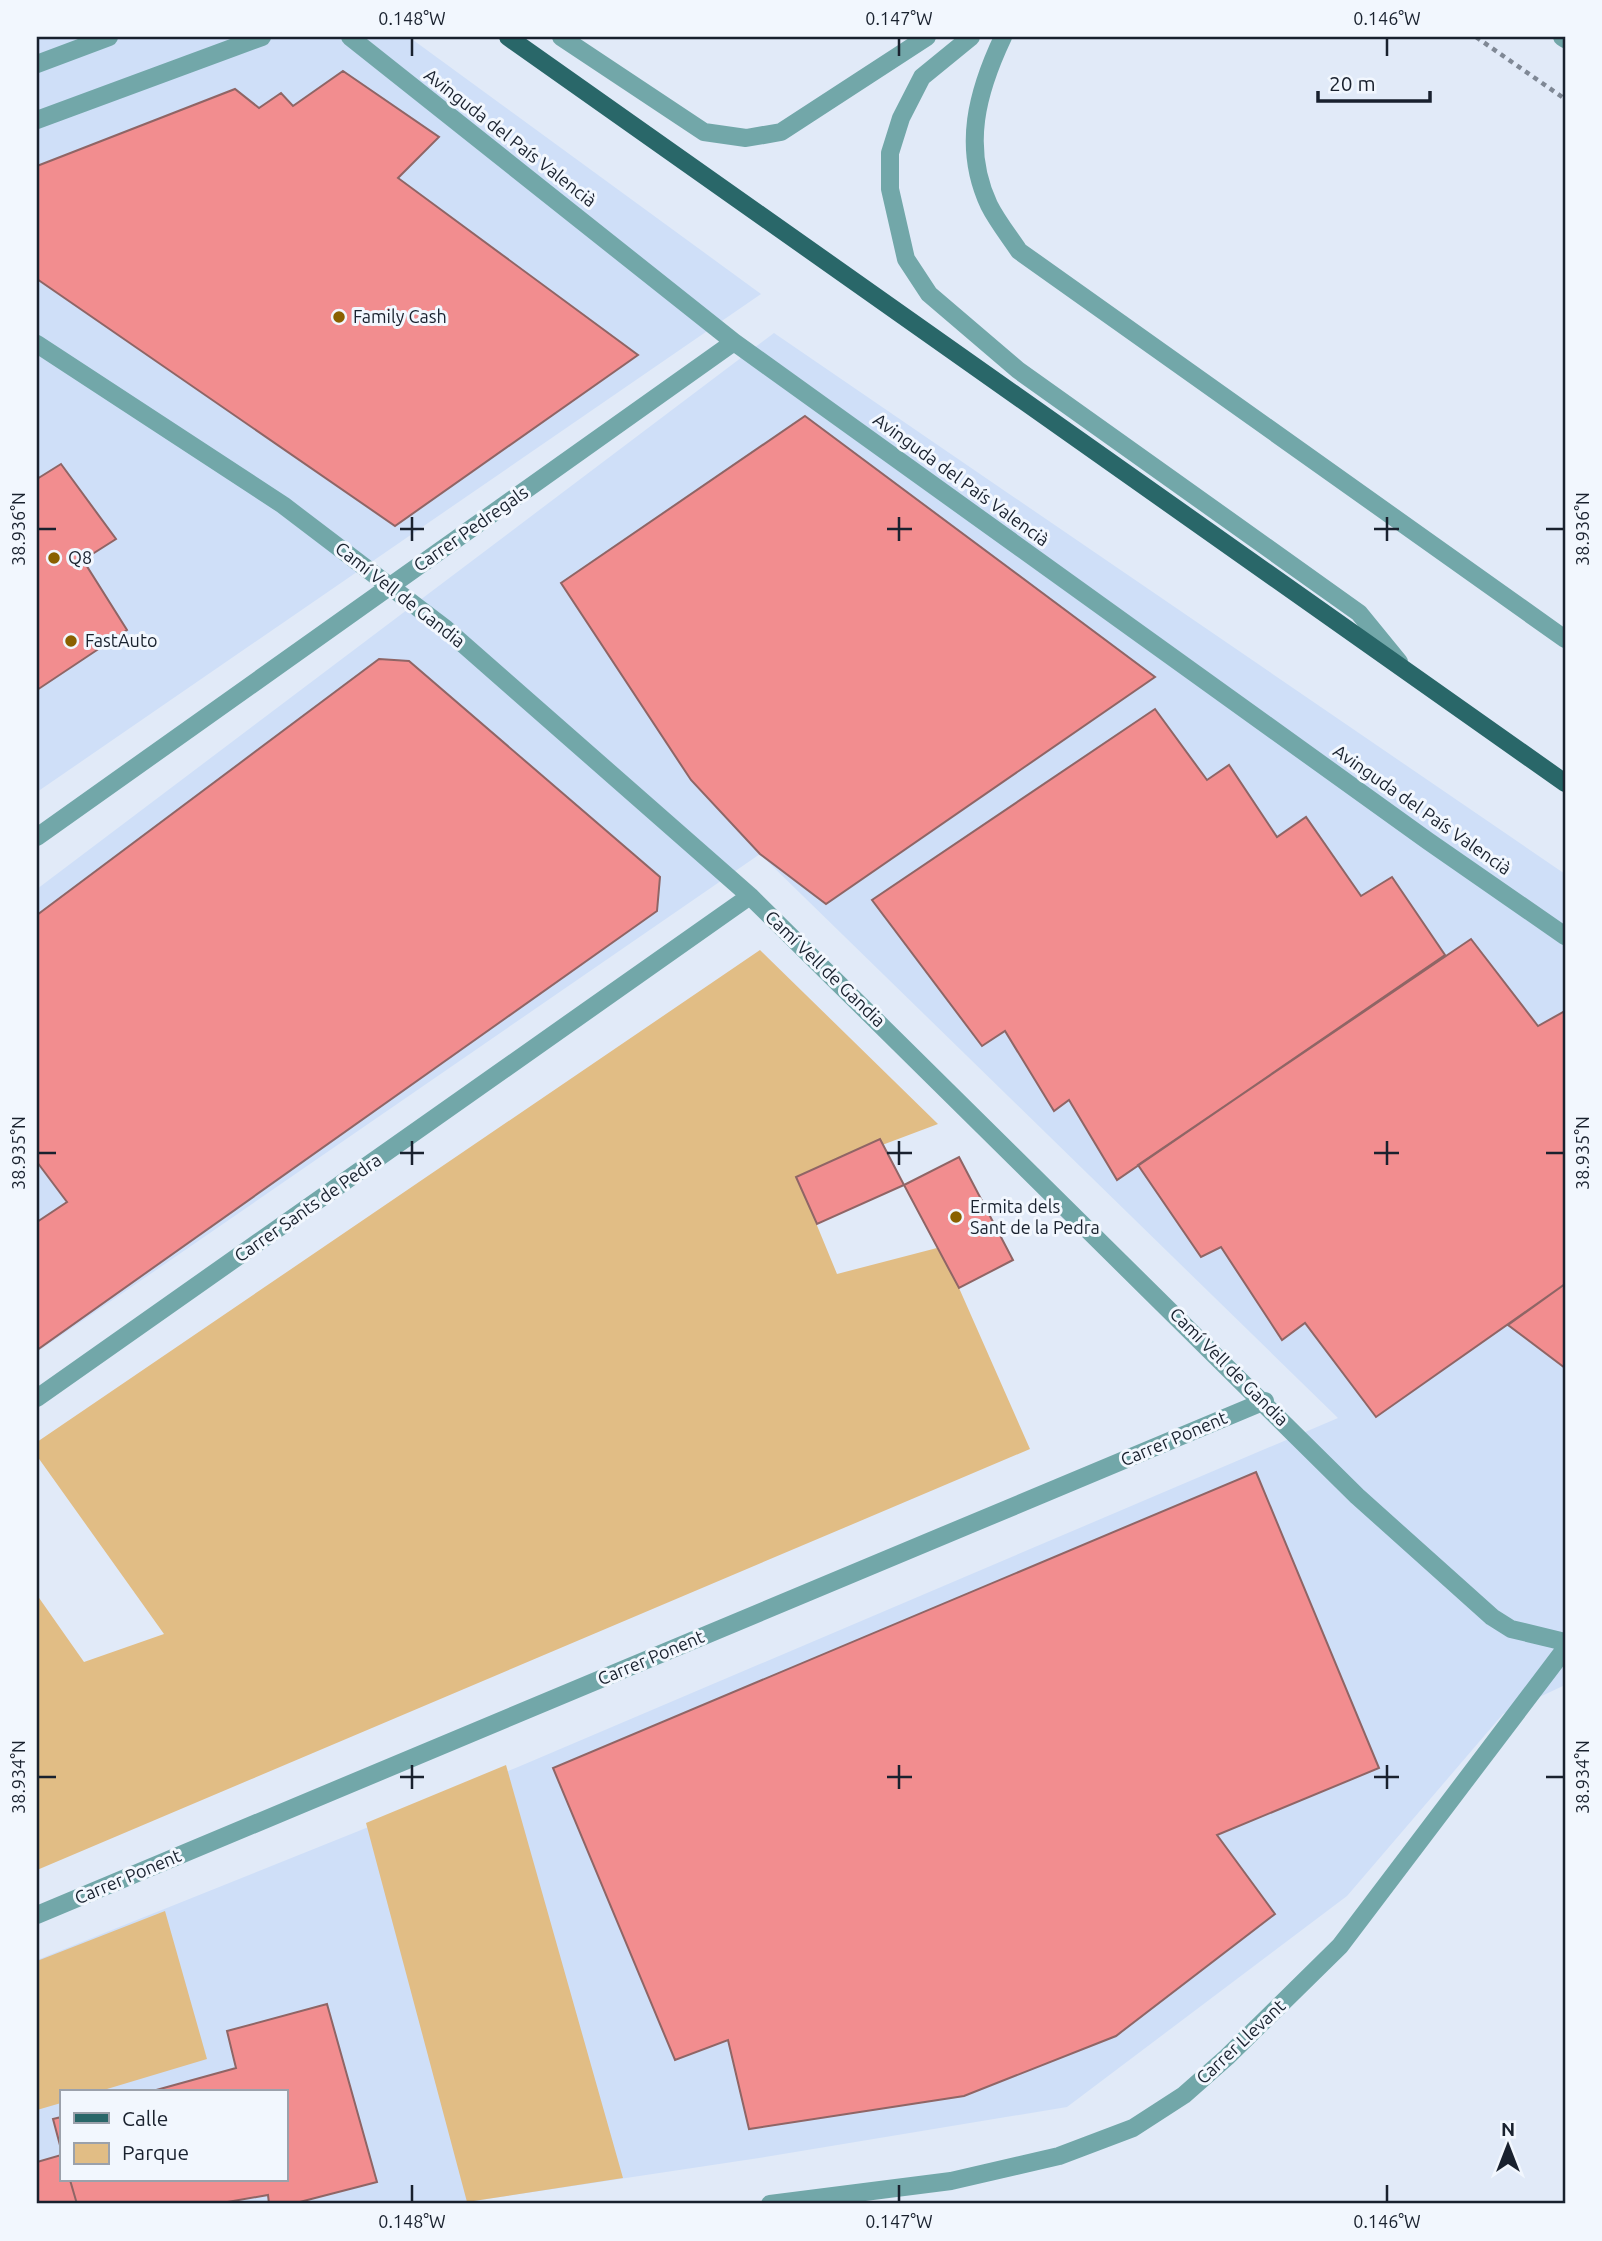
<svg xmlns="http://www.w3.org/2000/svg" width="1602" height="2241" viewBox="0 0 1602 2241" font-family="Ubuntu,sans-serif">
  <rect width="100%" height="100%" fill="#e1eaf8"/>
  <path fill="#cfdff8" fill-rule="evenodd" d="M37,37H409L761,294L37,792Z
    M774,333L1565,874V1685L1503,1714L1347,1896L1067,2107L759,2158L453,2204H37V1960L518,1767L1338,1418L760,854L37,1352V889ZM61,2092H285V2180H61Z"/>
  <path fill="#e1bd85" d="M760,950L938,1124L797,1177L837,1274L937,1248L959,1288L1030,1449L37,1870V1595L84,1662L164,1634L37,1456V1442Z
    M506,1765L623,2178L467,2202L366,1823Z
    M165,1911L207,2059L97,2092H61V2103L37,2110V1961Z"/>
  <path fill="#f28d8f" stroke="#8f6565" stroke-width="2" d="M343,71L439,137L398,178L638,355L395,526L37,279V166L235,89L259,108L281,93L293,106Z
    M805,416L1155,677L826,904L760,854L691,780L561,583Z
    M61,464L116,539L83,560L127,630L37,690V479Z
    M379,659L409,661L660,877L657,911L37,1350V1222L67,1202L37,1162V915Z
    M1155,709L1207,780L1229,765L1277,837L1306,817L1361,896L1392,877L1445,955L1117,1180L1069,1100L1054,1111L1005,1031L982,1046L872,900Z
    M1471,939L1538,1026L1565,1011V1284L1376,1417L1305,1323L1282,1340L1221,1247L1201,1257L1138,1165Z
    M880,1139L904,1185L817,1224L796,1177Z
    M959,1157L1013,1260L959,1288L904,1185Z
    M1565,1284V1368L1508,1325Z
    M1256,1472L1379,1768L1217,1835L1275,1914L1116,2036L964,2096L749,2129L728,2040L675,2060L553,1768Z
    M327,2004L377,2182L292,2204H269L268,2195L216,2204H77L70,2180H285V2092H149L236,2068L227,2031Z
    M61,2117V2149L53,2119Z
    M61,2155V2180H70L77,2204H37V2162Z"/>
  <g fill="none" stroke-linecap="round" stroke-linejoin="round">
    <path stroke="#7f8895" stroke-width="4.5" stroke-dasharray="5 5" stroke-linecap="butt" d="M1476,37L1565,99"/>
    <path stroke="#72a7a9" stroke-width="18" d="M350,37L734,342L1428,841L1565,936
      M561,37L704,132L746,138L781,132L927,37
      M971,37L922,77L901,118L890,153V189L906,259L929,294L1018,370L1359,613L1399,662
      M1003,37C977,92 962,147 989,205C997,221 1009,236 1019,251L1565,639
      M1562,37L1565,39
      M37,64L109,37
      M37,120L262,37
      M37,344L283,505L446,629L750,896L1357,1496L1492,1617L1511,1629L1565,1642
      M37,837L734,342
      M37,1398L750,896
      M37,1915L1265,1401
      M770,2204L951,2181L1059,2156L1133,2128L1184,2095L1227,2057L1340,1946L1565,1649"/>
    <path stroke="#296769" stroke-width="18" d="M508,37L1565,783"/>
  </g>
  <path fill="none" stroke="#19212e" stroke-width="2.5" d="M412,38V56M899,38V56M1387,38V56M412,517V541M899,517V541M1387,517V541M38,529H56M400,529H424M887,529H912M1374,529H1399M1546,529H1564M412,1141V1165M899,1141V1165M1387,1141V1165M38,1153H56M400,1153H424M887,1153H912M1374,1153H1399M1546,1153H1564M412,1765V1789M899,1765V1789M1387,1765V1789M38,1777H56M400,1777H424M887,1777H912M1374,1777H1399M1546,1777H1564M412,2185V2202M899,2185V2202M1387,2185V2202"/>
  <g fill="#8a6000" stroke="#f2f7fe" stroke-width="2.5">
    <circle cx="339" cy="317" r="7"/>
    <circle cx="54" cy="558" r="7"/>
    <circle cx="71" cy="641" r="7"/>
    <circle cx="956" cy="1217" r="7"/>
  </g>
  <g text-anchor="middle" stroke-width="6" stroke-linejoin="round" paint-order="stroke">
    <g font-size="18" fill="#19212e" stroke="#f2f7fe">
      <text transform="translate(510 138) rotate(38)" y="6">Avinguda del País Valencià</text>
      <text transform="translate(961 480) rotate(36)" y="6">Avinguda del País Valencià</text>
      <text transform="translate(471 529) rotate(-35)" y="6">Carrer Pedregals</text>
      <text transform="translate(400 595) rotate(38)" y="6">Camí Vell de Gandia</text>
      <text transform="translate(1422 810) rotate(35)" y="6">Avinguda del País Valencià</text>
      <text transform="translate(825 969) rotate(44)" y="6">Camí Vell de Gandia</text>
      <text transform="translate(308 1208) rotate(-35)" y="6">Carrer Sants de Pedra</text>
      <text transform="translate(1229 1367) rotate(45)" y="6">Camí Vell de Gandia</text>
      <text transform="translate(1174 1439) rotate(-23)" y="6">Carrer Ponent</text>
      <text transform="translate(651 1658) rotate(-23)" y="6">Carrer Ponent</text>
      <text transform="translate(128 1877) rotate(-23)" y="6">Carrer Ponent</text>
      <text transform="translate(1241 2042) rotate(-43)" y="6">Carrer Llevant</text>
    </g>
    <g font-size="18" fill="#19212e" stroke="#f2f7fe" text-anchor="start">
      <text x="353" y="323">Family Cash</text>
      <text x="68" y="564">Q8</text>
      <text x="85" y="647">FastAuto</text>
      <text x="970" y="1213">Ermita dels<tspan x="970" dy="21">Sant de la Pedra</tspan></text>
    </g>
  </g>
  <rect width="1602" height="2241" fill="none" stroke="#f2f7fe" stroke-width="77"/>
  <rect x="60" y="2090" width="228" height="91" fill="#f2f7fe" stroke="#9ba1ab" stroke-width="2"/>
  <rect x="74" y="2113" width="35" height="10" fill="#296769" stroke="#9ba1ab" stroke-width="2"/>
  <text x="122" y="2126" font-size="21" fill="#19212e">Calle</text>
  <rect x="74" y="2143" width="35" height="21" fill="#e1bd85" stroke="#9ba1ab" stroke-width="2"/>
  <text x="122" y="2160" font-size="21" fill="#19212e">Parque</text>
  <g transform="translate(1508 2146)" stroke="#f2f7fe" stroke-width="5" paint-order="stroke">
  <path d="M0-5L12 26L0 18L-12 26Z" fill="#19212e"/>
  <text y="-10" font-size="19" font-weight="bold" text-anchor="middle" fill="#19212e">N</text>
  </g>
  <path d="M1318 91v10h112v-10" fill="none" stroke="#19212e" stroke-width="3.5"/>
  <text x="1329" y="91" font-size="21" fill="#19212e" stroke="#f2f7fe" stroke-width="5" paint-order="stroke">20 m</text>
  <rect x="38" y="38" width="1526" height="2164" fill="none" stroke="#19212e" stroke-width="2.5"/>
  <g font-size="18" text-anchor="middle" fill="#19212e">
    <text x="412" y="25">0.148°W</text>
    <text x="899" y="25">0.147°W</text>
    <text x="1387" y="25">0.146°W</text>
    <text transform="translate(19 529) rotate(-90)" y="6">38.936°N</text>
    <text transform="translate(1583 529) rotate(-90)" y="6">38.936°N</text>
    <text transform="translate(19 1153) rotate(-90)" y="6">38.935°N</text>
    <text transform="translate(1583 1153) rotate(-90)" y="6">38.935°N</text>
    <text transform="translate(19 1777) rotate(-90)" y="6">38.934°N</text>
    <text transform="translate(1583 1777) rotate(-90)" y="6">38.934°N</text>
    <text x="412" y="2228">0.148°W</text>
    <text x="899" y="2228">0.147°W</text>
    <text x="1387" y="2228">0.146°W</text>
  </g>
</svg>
